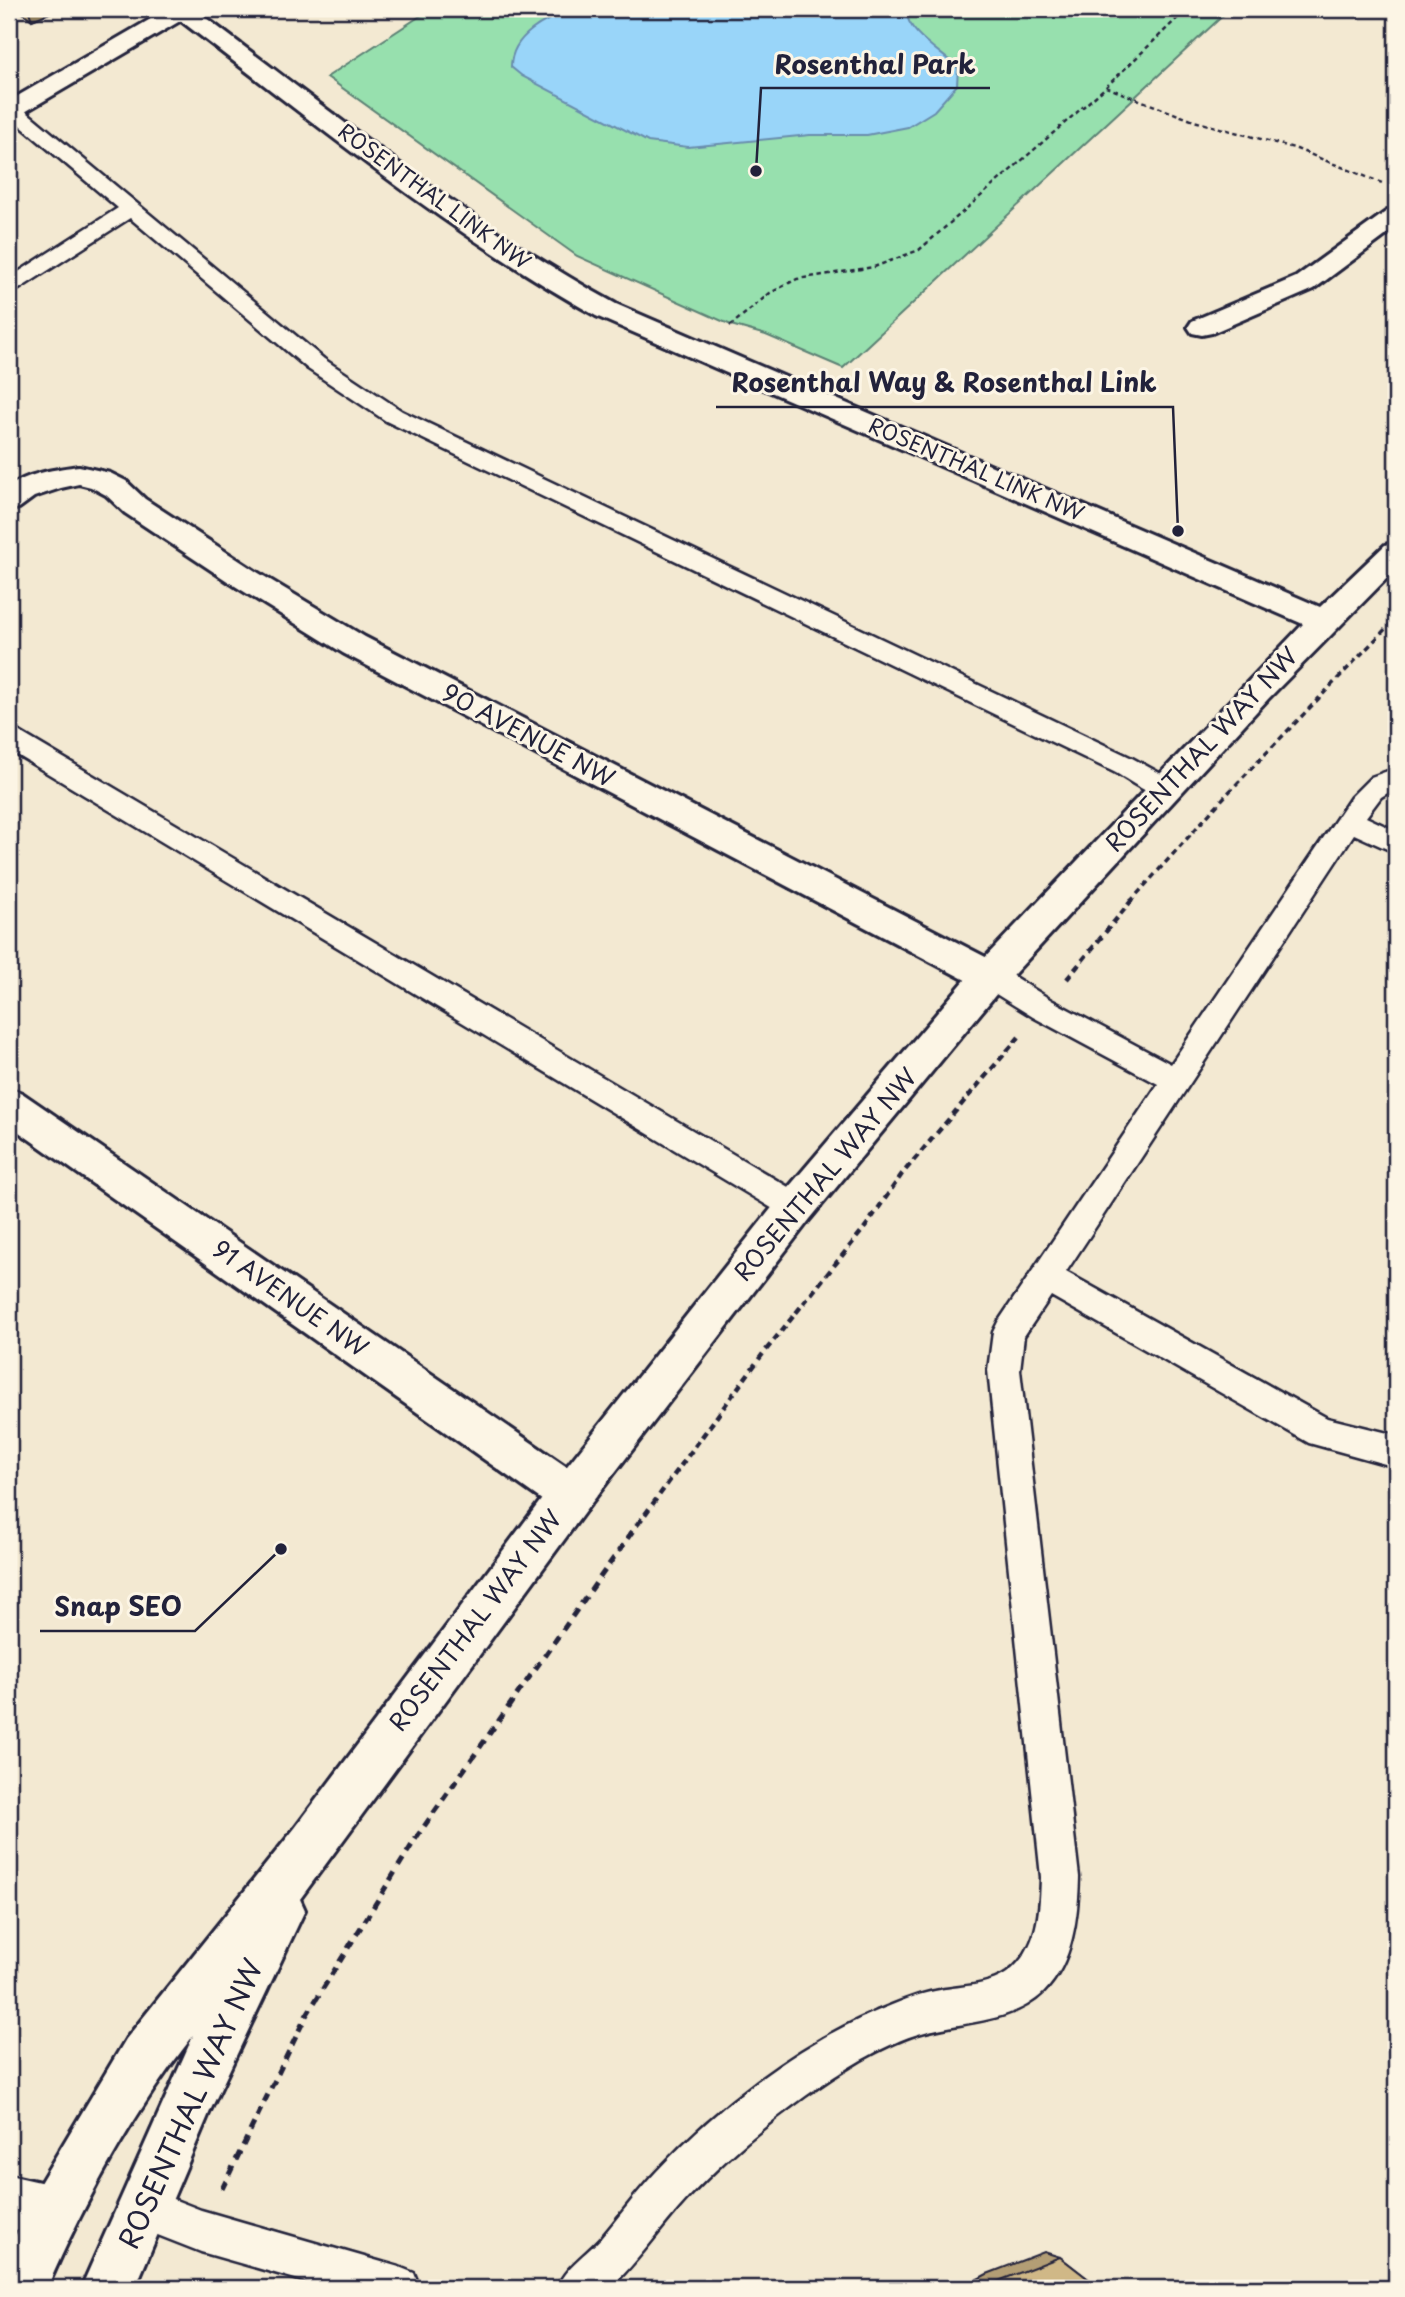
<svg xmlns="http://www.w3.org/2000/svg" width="1405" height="2297" viewBox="0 0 1405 2297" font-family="'Playpen Sans',sans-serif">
  <rect width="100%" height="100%" fill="#f3e9d2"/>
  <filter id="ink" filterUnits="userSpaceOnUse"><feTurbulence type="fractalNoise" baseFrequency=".0143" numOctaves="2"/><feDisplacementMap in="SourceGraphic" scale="14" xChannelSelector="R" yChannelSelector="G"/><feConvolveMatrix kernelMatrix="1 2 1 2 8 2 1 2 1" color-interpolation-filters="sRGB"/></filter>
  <g filter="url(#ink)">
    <path fill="#97e0ae" stroke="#5c8174" stroke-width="2" d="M431,9H1230L843,368L766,335L731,325L577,256L327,77Z"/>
    <path fill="#99d5f9" stroke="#698dad" stroke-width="2" d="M573,9H907C903,31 943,53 958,68L957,85L934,111L908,127L867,135H810L688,147L648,142L522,76L511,67C511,35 546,19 573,9Z"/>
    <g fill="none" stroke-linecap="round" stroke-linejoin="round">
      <defs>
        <path id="service" d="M9,101L16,103L324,359L402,411L1132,758L1174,781L1178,788L1174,795C1154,801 1131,781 1114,772L386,421L308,369L130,218L16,291L9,293V278L118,208L9,116Z
          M9,729L18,731L807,1198L811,1207L807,1216L796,1220L785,1216L9,750Z
          M1396,768V788L1381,797L1366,817L1396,831V853L1354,834L1066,1272L1327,1418L1396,1435V1467L1309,1443L1051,1296L1024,1336L1020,1370L1079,1877C1078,1916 1073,1963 1044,1992C1012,2023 965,2021 925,2032C902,2038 881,2049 861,2060C798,2097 737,2146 687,2199C660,2228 639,2261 610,2288H557C565,2267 587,2254 602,2237C620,2216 637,2192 656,2172C716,2108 794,2047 875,2012C894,2004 914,1995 935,1991C957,1986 987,1987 1007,1973C1038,1950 1040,1913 1041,1877L988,1370L993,1332L998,1322L1158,1084L1033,1017L980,984L976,976L980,968L990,965L1000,968L1053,1001L1171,1064L1351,797L1371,777Z
          M142,2187L201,2210L399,2267L414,2273L420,2288H327L201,2252L127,2223L121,2208L127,2193Z"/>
        <path id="minor" d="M168,9H195L192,14L18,116L9,118V101Z
          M1396,208V228L1314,289L1212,333L1202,335L1192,333L1188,327L1192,321L1296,277L1387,211Z
          M79,466L110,473L126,481L145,499L257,572L365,637L1003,966L1008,976L1003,986L990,991L977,986L343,653L235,586L125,513L106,495L91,487L79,484L61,488L34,497L19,508L9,511V487C27,473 57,469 79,466Z
          M9,1088L22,1093L586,1480L593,1495L586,1510L571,1516L556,1510L9,1125Z
          M9,2175L53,2185L72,2193L80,2212L72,2231L53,2239L9,2228Z"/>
        <path id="tertiary" d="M169,9H194C331,111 465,221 616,304L1320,607L1385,545L1396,542V569L1268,699L1003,986L810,1219L586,1510L300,1899L305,1910L297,1927L210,2111L135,2288H81L193,2036C134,2111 85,2201 47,2288H9V2251L34,2193L126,2039L295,1828L556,1480L782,1195L977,966L1303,624L596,316C445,231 310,119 172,14Z"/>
      </defs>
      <use href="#service" stroke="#22223b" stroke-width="5"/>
      <use href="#minor" stroke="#22223b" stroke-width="6"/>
      <use href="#tertiary" stroke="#22223b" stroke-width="6"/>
      <path stroke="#22223b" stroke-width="2.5" stroke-dasharray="4.5 3.5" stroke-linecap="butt" d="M1106,87L1194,121L1294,148L1382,183
        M730,326L770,293L797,279L874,267L919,250L1106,87L1187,9"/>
      <path stroke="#22223b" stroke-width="3.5" stroke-dasharray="6 4.5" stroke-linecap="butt" d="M1130,902L1227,794L1396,618"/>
      <path stroke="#22223b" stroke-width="4.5" stroke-dasharray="7 5" stroke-linecap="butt" d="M1067,979L1132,900
        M638,1524L762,1355L866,1226L902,1174L1019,1037"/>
      <path stroke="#22223b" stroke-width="5" stroke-dasharray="9 7" stroke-linecap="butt" d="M222,2189L306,2016L418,1835L639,1522
        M178,2288L184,2274"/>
      <use href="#service" fill="#fcf5e5" fill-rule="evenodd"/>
      <use href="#minor" fill="#fcf5e5" fill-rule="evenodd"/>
      <use href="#tertiary" fill="#fcf5e5" fill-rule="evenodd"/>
    </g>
    <path fill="#b39e74" stroke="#22223b" stroke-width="2" d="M18,9H59L32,20Z
      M1044,2252L1060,2257L1100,2288H961L987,2274Z"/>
    <path fill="#92815e" stroke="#22223b" stroke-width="2" d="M28,9H59L32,20Z"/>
    <path fill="#d0b887" stroke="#22223b" stroke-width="2" d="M1060,2257L1100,2288H985L1001,2280Z"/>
  </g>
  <g text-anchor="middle" stroke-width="6" stroke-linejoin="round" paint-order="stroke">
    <g font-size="21" fill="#22223b" stroke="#fcf5e5">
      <text transform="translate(434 197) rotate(36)" y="7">ROSENTHAL LINK NW</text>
      <text transform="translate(976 470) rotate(23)" y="7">ROSENTHAL LINK NW</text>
    </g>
    <g font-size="24" fill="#22223b" stroke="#fcf5e5">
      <text transform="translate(528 736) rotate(28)" y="8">90 AVENUE NW</text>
      <text transform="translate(1202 750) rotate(-47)" y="8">ROSENTHAL WAY NW</text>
      <text transform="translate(826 1175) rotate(-50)" y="8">ROSENTHAL WAY NW</text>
      <text transform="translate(290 1299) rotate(35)" y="8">91 AVENUE NW</text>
      <text transform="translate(476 1621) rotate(-53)" y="8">ROSENTHAL WAY NW</text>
    </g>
    <g font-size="28" fill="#22223b" stroke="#fcf5e5">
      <text transform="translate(191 2104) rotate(-66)" y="10">ROSENTHAL WAY NW</text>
    </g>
  </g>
  <path fill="none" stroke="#22223b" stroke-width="2.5" d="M756 171L761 88H990M1178 531L1173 407H716M281 1549L195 1631H40"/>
  <g fill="#22223b" stroke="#fcf5e5" stroke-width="2.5">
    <circle cx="756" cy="171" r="7"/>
    <circle cx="1178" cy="531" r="7"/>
    <circle cx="281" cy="1549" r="7"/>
  </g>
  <g font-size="26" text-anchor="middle" font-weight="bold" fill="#22223b" stroke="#fcf5e5" stroke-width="6" stroke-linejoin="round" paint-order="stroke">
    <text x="875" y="74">Rosenthal Park</text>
    <text x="944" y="392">Rosenthal Way &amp; Rosenthal Link</text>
    <text x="118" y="1616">Snap SEO</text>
  </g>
  <rect width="1405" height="2297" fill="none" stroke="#fcf5e5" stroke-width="35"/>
  <rect x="18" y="18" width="1370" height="2262" fill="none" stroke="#22223b" stroke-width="2.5" filter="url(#ink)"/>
</svg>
